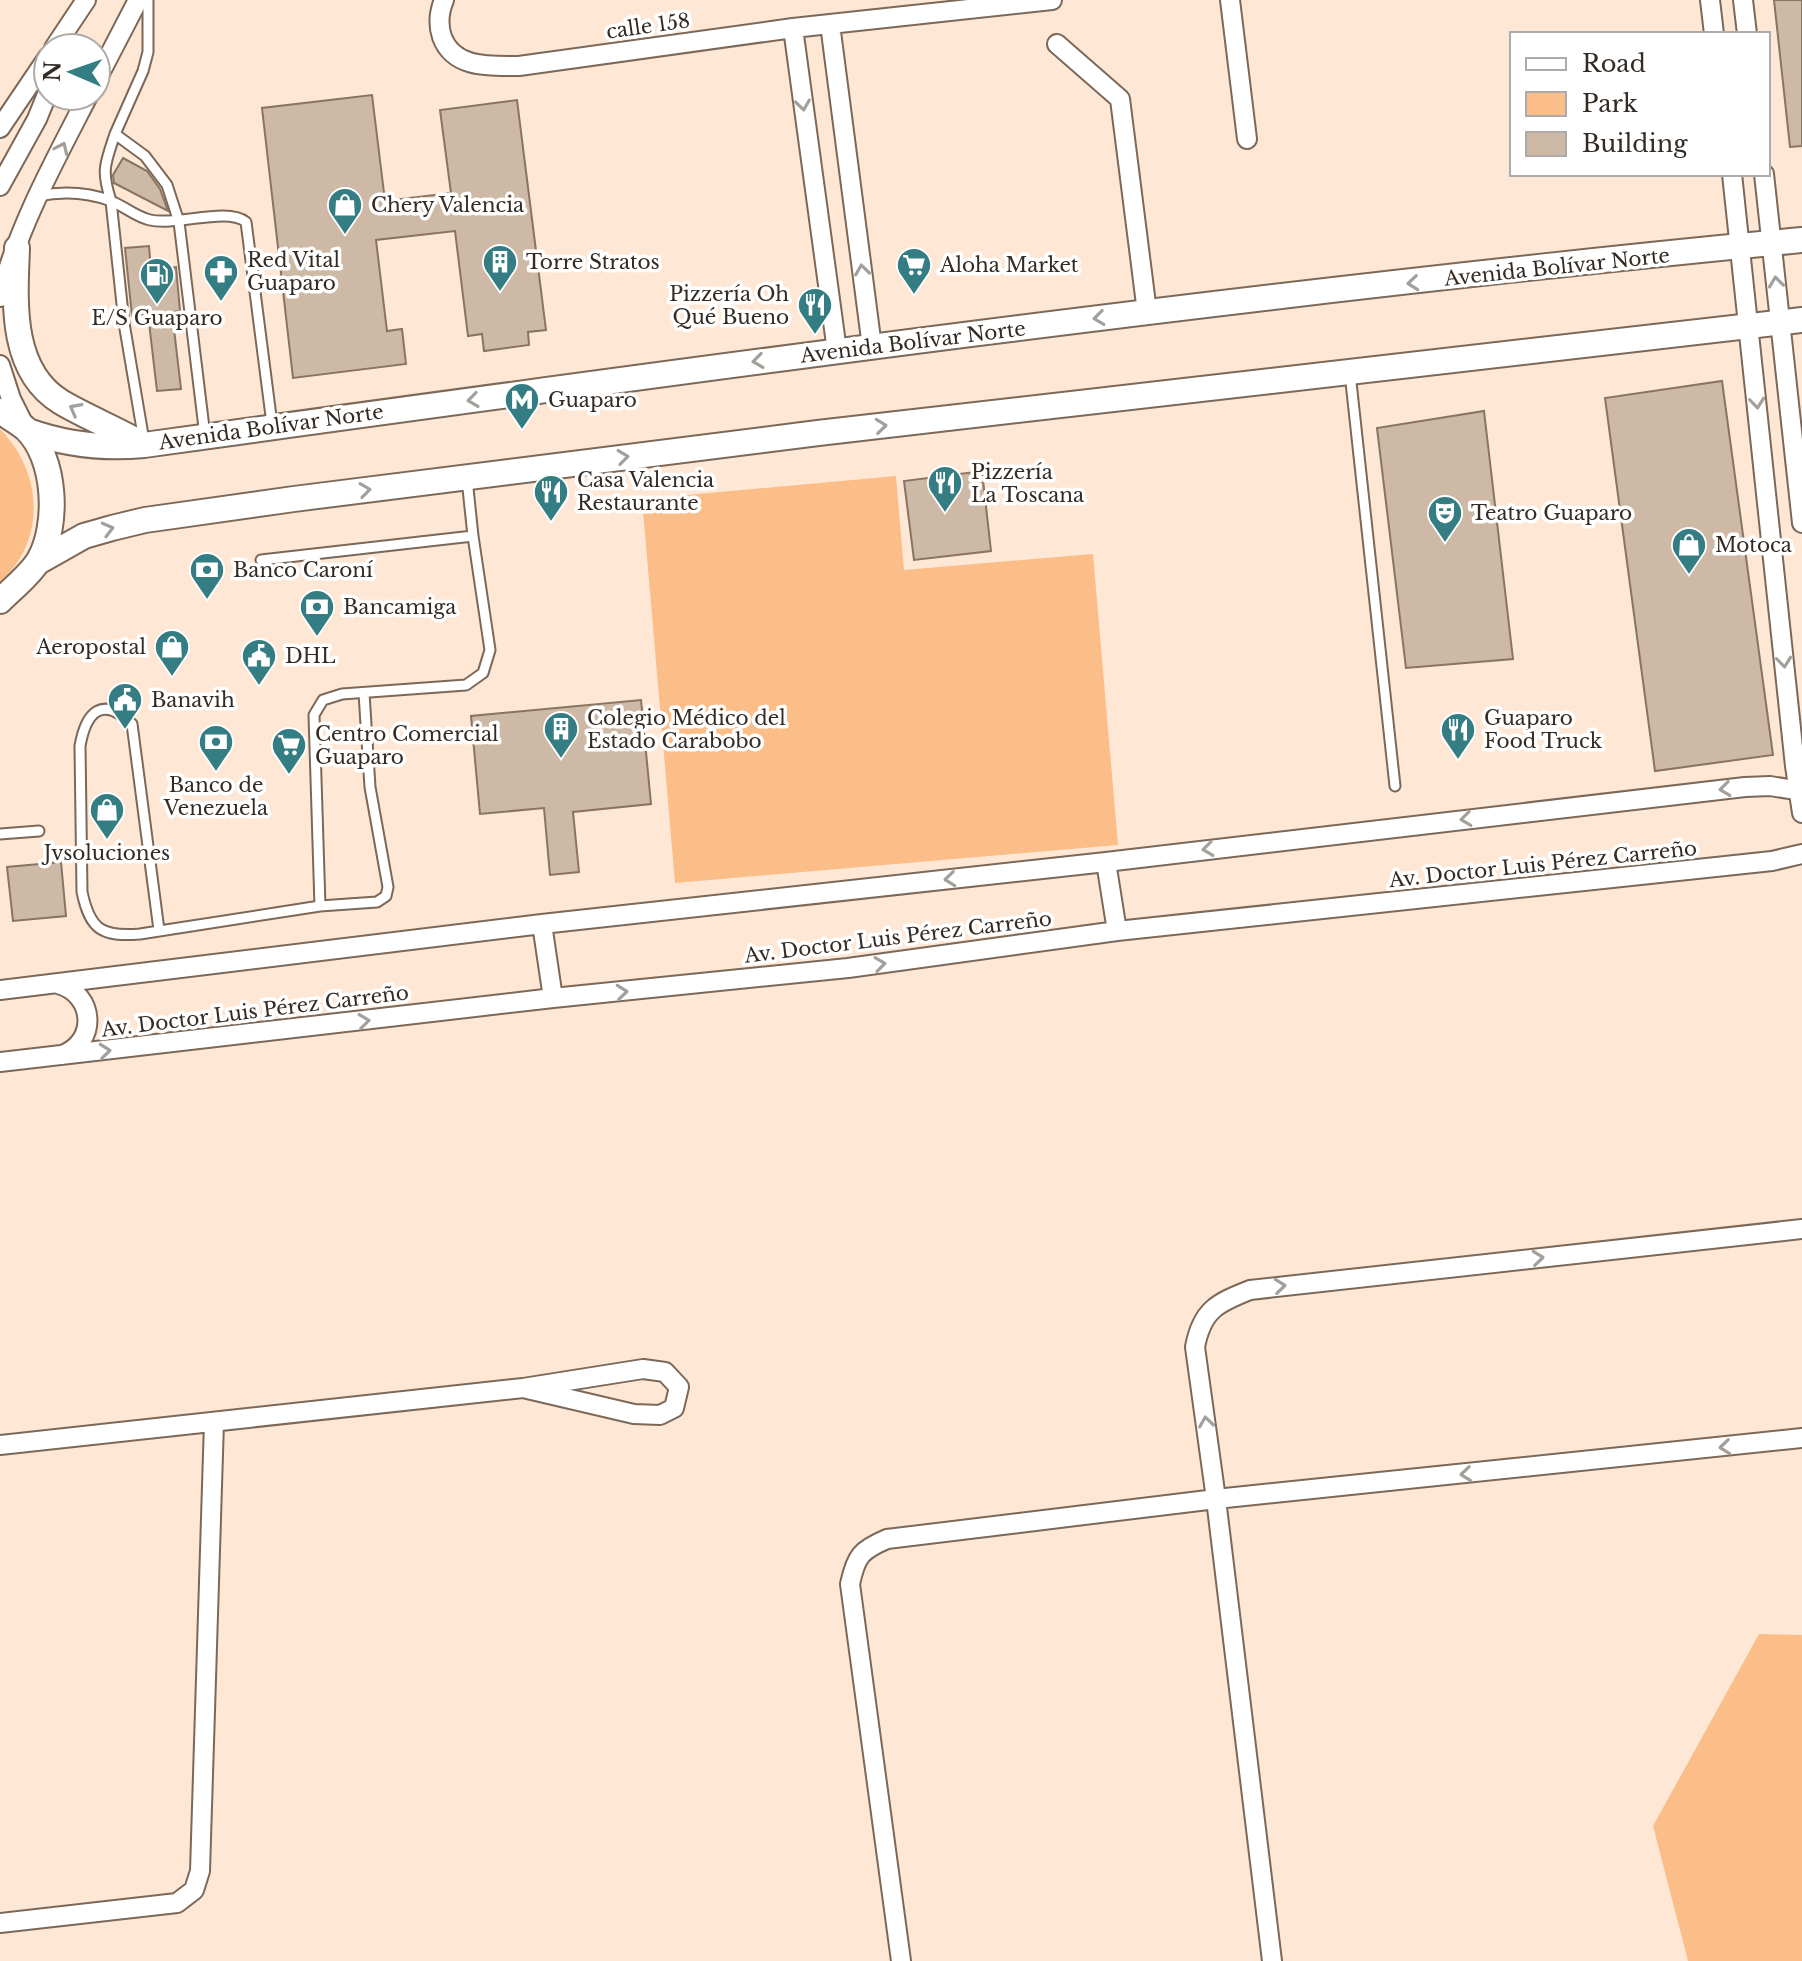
<svg xmlns="http://www.w3.org/2000/svg" width="1802" height="1961" viewBox="0 0 1802 1961" font-family="'Libre Baskerville',serif">
  <rect width="100%" height="100%" fill="#fee7d5"/>
  <path fill="#fbbe89" d="M0,429C43,473 47,539 0,583Z
    M896,476L904,570L1093,554L1118,845L675,883L642,499Z
    M1759,1634L1802,1635V1961H1688L1653,1826Z"/>
  <path fill="#ceb9a7" stroke="#887463" stroke-width="2" d="M1774,0H1802V146L1790,147Z
    M372,95L385,201L451,193L440,110L517,100L546,330L528,332L529,345L484,351L482,334L468,336L455,231L376,240L387,331L402,329L406,364L293,378L262,108Z
    M123,158L147,171L160,189L168,211L114,183L113,175Z
    M149,246L151,270L176,267L180,311L172,312L181,389L157,391L148,314L132,316L125,248Z
    M1722,381L1773,755L1655,771L1605,398Z
    M1484,411L1513,659L1406,668L1377,428Z
    M982,471L991,551L914,560L904,481Z
    M641,700L651,804L573,812L579,872L550,875L544,808L480,814L471,716Z
    M61,862L66,916L13,921L7,867Z"/>
  <g fill="none" stroke-linecap="round" stroke-linejoin="round">
    <defs>
      <path id="service" d="M148,0V52L143,71L115,134L145,156L167,185L179,222L205,436
        M115,134C105,164 101,170 111,201L124,323L144,441
        M38,196C63,191 87,192 111,201C124,206 136,217 150,220C177,226 227,207 246,222L272,424
        M1350,373L1395,786
        M261,560L473,536
        M0,834L39,831
        M320,906L377,902L386,896L388,887L370,787L364,693
        M159,930L132,724C102,695 86,712 80,746L82,892C90,930 102,937 140,934L320,906L314,715L323,700L342,694L466,685L483,673L490,650L473,536L467,479"/>
      <path id="minor" d="M444,0C439,12 438,25 442,37C454,69 490,66 519,66L793,28L1052,0
        M1230,0L1247,139
        M1710,0L1714,34
        M1743,0L1747,34
        M830,24L872,347
        M793,28L837,351
        M1057,44L1120,99L1147,312
        M54,48L86,0
        M96,81L138,0
        M0,128L48,57
        M1732,174L1795,766L1802,813
        M1764,174L1802,523
        M0,186L37,119L48,92
        M0,297C18,227 55,160 88,96
        M0,365L11,399L24,425
        M1106,862L1117,931
        M542,924L553,998
        M58,984C95,994 98,1042 62,1055
        M0,990L542,924L1106,862L1745,787L1770,786L1802,791
        M0,1062L553,998L848,968L1117,931L1772,861L1802,854
        M0,1445L523,1388L643,1369L665,1372L679,1387L674,1408L660,1415L634,1414L523,1388
        M0,1923L177,1903L194,1890L200,1871L214,1422
        M901,1961L850,1584C856,1556 861,1550 887,1539L1216,1499L1802,1438
        M1272,1961L1216,1499L1195,1347C1202,1310 1217,1303 1250,1290L1802,1229"/>
      <path id="secondary" d="M17,248C15,300 9,370 61,402C88,418 117,429 144,445
        M0,411C8,417 18,422 26,429C56,458 59,525 39,560C30,575 13,588 0,601
        M28,431C67,445 103,449 144,445C696,369 1248,293 1802,240
        M38,562L84,536L112,528L145,520L294,499L818,433L1802,320"/>
    </defs>
    <use href="#service" stroke="#7c6858" stroke-width="13"/>
    <use href="#minor" stroke="#7c6858" stroke-width="22"/>
    <use href="#secondary" stroke="#7c6858" stroke-width="28"/>
    <use href="#service" stroke="#fff" stroke-width="9"/>
    <use href="#minor" stroke="#fff" stroke-width="18"/>
    <use href="#secondary" stroke="#fff" stroke-width="24"/>
  </g>
  <defs><path id="oneway-chevron" d="M-2-3.5L2.5 0L-2 3.5" fill="none" stroke-width="1.6" stroke-linecap="round" stroke-linejoin="round" transform="scale(2)"/></defs>
  <g stroke="#a3a09c">
    <use href="#oneway-chevron" transform="translate(803 105) rotate(82)"/>
    <use href="#oneway-chevron" transform="translate(62 148) rotate(-65)"/>
    <use href="#oneway-chevron" transform="translate(862 270) rotate(-98)"/>
    <use href="#oneway-chevron" transform="translate(1776 282) rotate(-97)"/>
    <use href="#oneway-chevron" transform="translate(1413 283) rotate(174)"/>
    <use href="#oneway-chevron" transform="translate(1099 318) rotate(173)"/>
    <use href="#oneway-chevron" transform="translate(758 361) rotate(172)"/>
    <use href="#oneway-chevron" transform="translate(473 400) rotate(172)"/>
    <use href="#oneway-chevron" transform="translate(1757 403) rotate(84)"/>
    <use href="#oneway-chevron" transform="translate(75 409) rotate(-152)"/>
    <use href="#oneway-chevron" transform="translate(881 426) rotate(-6)"/>
    <use href="#oneway-chevron" transform="translate(623 457) rotate(-7)"/>
    <use href="#oneway-chevron" transform="translate(365 490) rotate(-8)"/>
    <use href="#oneway-chevron" transform="translate(108 529) rotate(-15)"/>
    <use href="#oneway-chevron" transform="translate(1784 662) rotate(84)"/>
    <use href="#oneway-chevron" transform="translate(1725 789) rotate(173)"/>
    <use href="#oneway-chevron" transform="translate(1466 819) rotate(173)"/>
    <use href="#oneway-chevron" transform="translate(1208 849) rotate(173)"/>
    <use href="#oneway-chevron" transform="translate(950 879) rotate(174)"/>
    <use href="#oneway-chevron" transform="translate(880 964) rotate(-8)"/>
    <use href="#oneway-chevron" transform="translate(622 992) rotate(-6)"/>
    <use href="#oneway-chevron" transform="translate(364 1021) rotate(-7)"/>
    <use href="#oneway-chevron" transform="translate(105 1051) rotate(-6)"/>
    <use href="#oneway-chevron" transform="translate(1538 1258) rotate(-6)"/>
    <use href="#oneway-chevron" transform="translate(1280 1286) rotate(-6)"/>
    <use href="#oneway-chevron" transform="translate(1206 1422) rotate(-98)"/>
    <use href="#oneway-chevron" transform="translate(1725 1447) rotate(174)"/>
    <use href="#oneway-chevron" transform="translate(1466 1474) rotate(174)"/>
  </g>
  <defs>
    <symbol id="shop-pin" viewBox="-11 -11 22 30"><path d="M0 17L-7.5 6A9.5 9.5 0 1 1 7.5 6Z" fill="#347d82" stroke="#fff"/><path d="M-5-2.5h2.3a2.7 3.5 0 0 1 5.4 0H5L5.5 6h-11ZM-1.5-2.5h3a1.5 2.3 0 0 0-3 0Z" fill="#fff"/></symbol>
    <symbol id="building-pin" viewBox="-11 -11 22 30"><path d="M0 17L-7.5 6A9.5 9.5 0 1 1 7.5 6Z" fill="#347d82" stroke="#fff"/><path d="M-4-6H4V6H1V3H-1V6H-4ZM-2.5-4.3h1.7v1.8h-1.7ZM.8-4.3h1.7v1.8H.8ZM-2.5-1h1.7V.8h-1.7ZM.8-1h1.7V.8H.8Z" fill="#fff"/></symbol>
    <symbol id="supermarket-pin" viewBox="-11 -11 22 30"><path d="M0 17L-7.5 6A9.5 9.5 0 1 1 7.5 6Z" fill="#347d82" stroke="#fff"/><path d="M-6-5.5h2.5l.6 2H6L4.5 2H-2.5L-4.4-4H-6ZM-1.5 3.2a1.3 1.3 0 1 0 .1 0ZM3 3.2a1.3 1.3 0 1 0 .1 0Z" fill="#fff"/></symbol>
    <symbol id="pharmacy-pin" viewBox="-11 -11 22 30"><path d="M0 17L-7.5 6A9.5 9.5 0 1 1 7.5 6Z" fill="#347d82" stroke="#fff"/><path d="M-2-6h4v4h4v4h-4v4h-4v-4h-4v-4h4Z" fill="#fff"/></symbol>
    <symbol id="fuel-pin" viewBox="-11 -11 22 30"><path d="M0 17L-7.5 6A9.5 9.5 0 1 1 7.5 6Z" fill="#347d82" stroke="#fff"/><path d="M-5.5-6h7V0h2V4h1.3V-2.5L3-4.5l.8-.8L6-3V5H2.5V1h-1V6h-7ZM-4.2-4.7v3.2H.2V-4.7Z" fill="#fff"/></symbol>
    <symbol id="restaurant-pin" viewBox="-11 -11 22 30"><path d="M0 17L-7.5 6A9.5 9.5 0 1 1 7.5 6Z" fill="#347d82" stroke="#fff"/><path d="M-5-6h1v4h1v-4h1v4h1v-4h1v5L-1.5 .5V6h-2V.5L-5-1ZM5-6V6H3V1.5H1.5Q1.5-4 5-6Z" fill="#fff"/></symbol>
    <symbol id="metro-pin" viewBox="-11 -11 22 30"><path d="M0 17L-7.5 6A9.5 9.5 0 1 1 7.5 6Z" fill="#347d82" stroke="#fff"/><path d="M-5.5 5V-5H-3L0 0L3-5H5.5V5H3V-.5L0 4L-3-.5V5Z" fill="#fff"/></symbol>
    <symbol id="theatre-pin" viewBox="-11 -11 22 30"><path d="M0 17L-7.5 6A9.5 9.5 0 1 1 7.5 6Z" fill="#347d82" stroke="#fff"/><path d="M-5-5.5Q0-4 5-5.5V0Q5 5 0 6Q-5 5-5 0ZM-3.3-2.5H-1v1.5H-3.3ZM1-2.5H3.3v1.5H1ZM-2.8 1Q0 5.5 2.8 1Z" fill="#fff"/></symbol>
    <symbol id="bank-pin" viewBox="-11 -11 22 30"><path d="M0 17L-7.5 6A9.5 9.5 0 1 1 7.5 6Z" fill="#347d82" stroke="#fff"/><path d="M-6-4H6V4H-6ZM0-2.3a2.3 2.3 0 1 0 0 4.6a2.3 2.3 0 1 0 0-4.6Z" fill="#fff"/></symbol>
    <symbol id="civic-pin" viewBox="-11 -11 22 30"><path d="M0 17L-7.5 6A9.5 9.5 0 1 1 7.5 6Z" fill="#347d82" stroke="#fff"/><path d="M-.6-6.5H3V-4.5H.6V-3L4-1V1h2V6H-6V1h2V-1L-.6-3ZM-1.2 2.5V6h2.4V2.5Z" fill="#fff"/></symbol>
  </defs>
  <g fill-rule="evenodd">
    <use href="#shop-pin" x="325" y="185" width="40" height="54"/>
    <use href="#building-pin" x="480" y="242" width="40" height="54"/>
    <use href="#supermarket-pin" x="894" y="245" width="40" height="54"/>
    <use href="#pharmacy-pin" x="201" y="252" width="40" height="54"/>
    <use href="#fuel-pin" x="137" y="255" width="40" height="54"/>
    <use href="#restaurant-pin" x="795" y="285" width="40" height="54"/>
    <use href="#metro-pin" x="502" y="380" width="40" height="54"/>
    <use href="#restaurant-pin" x="925" y="463" width="40" height="54"/>
    <use href="#restaurant-pin" x="531" y="472" width="40" height="54"/>
    <use href="#theatre-pin" x="1425" y="493" width="40" height="54"/>
    <use href="#shop-pin" x="1669" y="525" width="40" height="54"/>
    <use href="#bank-pin" x="187" y="550" width="40" height="54"/>
    <use href="#bank-pin" x="297" y="587" width="40" height="54"/>
    <use href="#shop-pin" x="152" y="627" width="40" height="54"/>
    <use href="#civic-pin" x="239" y="636" width="40" height="54"/>
    <use href="#civic-pin" x="105" y="680" width="40" height="54"/>
    <use href="#building-pin" x="541" y="709" width="40" height="54"/>
    <use href="#restaurant-pin" x="1438" y="710" width="40" height="54"/>
    <use href="#bank-pin" x="196" y="722" width="40" height="54"/>
    <use href="#supermarket-pin" x="269" y="725" width="40" height="54"/>
    <use href="#shop-pin" x="87" y="790" width="40" height="54"/>
  </g>
  <g text-anchor="middle" stroke-width="7" stroke-linejoin="round" paint-order="stroke">
    <g font-size="20" fill="#332b24" stroke="#fff">
      <text transform="translate(648 26) rotate(-8)" y="7">calle 158</text>
      <text transform="translate(1557 267) rotate(-6)" y="7">Avenida Bolívar Norte</text>
      <text transform="translate(913 342) rotate(-7)" y="7">Avenida Bolívar Norte</text>
      <text transform="translate(271 427) rotate(-8)" y="7">Avenida Bolívar Norte</text>
      <text transform="translate(1543 864) rotate(-6)" y="7">Av. Doctor Luis Pérez Carreño</text>
      <text transform="translate(898 937) rotate(-7)" y="7">Av. Doctor Luis Pérez Carreño</text>
      <text transform="translate(255 1011) rotate(-7)" y="7">Av. Doctor Luis Pérez Carreño</text>
    </g>
    <g font-size="20" fill="#332b24" stroke="#fff" text-anchor="start">
      <text x="371" y="212">Chery Valencia</text>
      <text x="247" y="267">Red Vital<tspan x="247" dy="23">Guaparo</tspan></text>
      <text x="526" y="269">Torre Stratos</text>
      <text x="940" y="272">Aloha Market</text>
      <text x="789" y="301" text-anchor="end">Pizzería Oh<tspan x="789" dy="23">Qué Bueno</tspan></text>
      <text x="157" y="325" text-anchor="middle">E/S Guaparo</text>
      <text x="548" y="407">Guaparo</text>
      <text x="971" y="479">Pizzería<tspan x="971" dy="23">La Toscana</tspan></text>
      <text x="577" y="487">Casa Valencia<tspan x="577" dy="23">Restaurante</tspan></text>
      <text x="1471" y="520">Teatro Guaparo</text>
      <text x="1715" y="552">Motoca</text>
      <text x="233" y="577">Banco Caroní</text>
      <text x="343" y="614">Bancamiga</text>
      <text x="146" y="654" text-anchor="end">Aeropostal</text>
      <text x="285" y="663">DHL</text>
      <text x="151" y="707">Banavih</text>
      <text x="587" y="725">Colegio Médico del<tspan x="587" dy="23">Estado Carabobo</tspan></text>
      <text x="1484" y="725">Guaparo<tspan x="1484" dy="23">Food Truck</tspan></text>
      <text x="315" y="741">Centro Comercial<tspan x="315" dy="23">Guaparo</tspan></text>
      <text x="216" y="792" text-anchor="middle">Banco de<tspan x="216" dy="23">Venezuela</tspan></text>
      <text x="107" y="860" text-anchor="middle">Jvsoluciones</text>
    </g>
  </g>
  <rect x="1510" y="32" width="260" height="144" fill="#ffffff" stroke="#adaaa7" stroke-width="2"/>
  <rect x="1526" y="58" width="40" height="12" fill="#ffffff" stroke="#adaaa7" stroke-width="2"/>
  <text x="1582" y="72" font-size="24" fill="#332b24">Road</text>
  <rect x="1526" y="92" width="40" height="24" fill="#fbbe89" stroke="#adaaa7" stroke-width="2"/>
  <text x="1582" y="112" font-size="24" fill="#332b24">Park</text>
  <rect x="1526" y="132" width="40" height="24" fill="#ceb9a7" stroke="#adaaa7" stroke-width="2"/>
  <text x="1582" y="152" font-size="24" fill="#332b24">Building</text>
  <g transform="translate(72 72) rotate(272)"><circle r="38" fill="#ffffff" stroke="#adaaa7" stroke-width="2"/>
  <path d="M0-6L14 30L0 20L-14 30Z" fill="#347d82"/>
  <text y="-12" font-size="22" font-weight="bold" text-anchor="middle" fill="#332b24">N</text>
  </g>
</svg>
